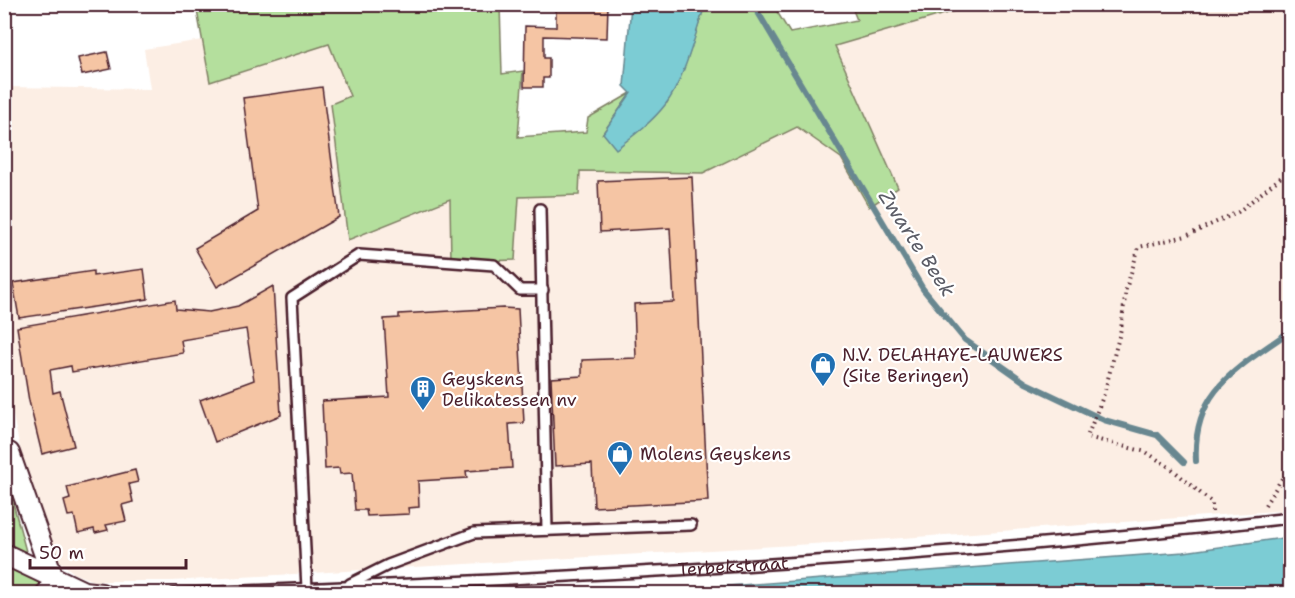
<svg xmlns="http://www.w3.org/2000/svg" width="1295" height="598" viewBox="0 0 1295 598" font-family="'Shantell Sans',sans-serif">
  <rect width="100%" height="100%" fill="#fff"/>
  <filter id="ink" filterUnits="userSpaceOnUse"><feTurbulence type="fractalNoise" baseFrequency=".0167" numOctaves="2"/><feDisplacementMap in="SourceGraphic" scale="12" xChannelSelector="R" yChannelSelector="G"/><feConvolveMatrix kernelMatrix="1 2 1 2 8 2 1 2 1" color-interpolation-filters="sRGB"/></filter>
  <g filter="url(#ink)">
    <path fill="#fceee4" d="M975,5H1290V510L847,542L172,581H94L75,574L57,559L22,457L5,379L4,87L150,89L144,49L202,40L211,82L329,44L350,97L348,239L450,199L515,259L519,197L579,195L580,171L703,173L798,127L841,158L869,207L898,188L835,46Z"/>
    <path fill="#b4df9d" stroke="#7f7f64" stroke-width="1.5" d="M196,5H500L502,74L523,71L518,137L586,132L588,118L631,93L603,133L667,103L688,57L705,5H773L790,33L857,20L851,5H975L835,46L898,188L869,207L841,158L797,127L703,173L580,171L579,195L519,197L515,260L451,262L450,199L348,240L331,104L350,96L329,44L210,82Z
      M4,489L10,492L27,555L5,546Z
      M4,562L39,581L42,585L39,591H5Z"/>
    <path fill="#7bccd4" stroke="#678790" stroke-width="1.5" d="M631,5H705C696,32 683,84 665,105C651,123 633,136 616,149L603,133L631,93L624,86Z
      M1290,537V593H634L1184,552Z"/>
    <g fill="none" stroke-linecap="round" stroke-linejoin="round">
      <path stroke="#678790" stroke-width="6" d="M753,4L923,289L965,340L1026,383L1104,420L1157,435L1184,462
        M1196,461C1192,389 1239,368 1290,331"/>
    </g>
    <path fill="#f5c5a4" stroke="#4a1f2b" stroke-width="1.5" d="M173,4H193L194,7L174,11Z
      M590,4H608L607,38L544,36V58H549V78H543V87H524L525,26L556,27V7H590Z
      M107,52L111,69L82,75L78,58Z
      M322,87L339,217L217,287L195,248L258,211L243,98Z
      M692,177L708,501L594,507L592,464L555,466L551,378L582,376V360L636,358L634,304L674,302L670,228L600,232L598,181Z
      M144,269L148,299L19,318L13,283L93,271V276Z
      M273,286L281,415L215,442L200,400L254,380L246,329L181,340L183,353L72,372L71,366L50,370L53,393L60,391L74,446L42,454L29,401L17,327L175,300L176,309L209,312L238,306Z
      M503,308L518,309L524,423L509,424L512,468L466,471L467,478L418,481L419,507L408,508L409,514L367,516L366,510H355L352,473L340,474L339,468L325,469L322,401L389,397L384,319L399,318V314Z
      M135,470L138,482L129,484L133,502L122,505L126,521L106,525L108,530L95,533L94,529L78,533L74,515L68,516L64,501L70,499L67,487Z"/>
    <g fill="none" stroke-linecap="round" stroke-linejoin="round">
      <defs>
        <g id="service">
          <path d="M540,209L547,530"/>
          <path d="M350,584L388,565L474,533L691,525"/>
          <path d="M307,588L292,298L359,255L494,265L520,290H543"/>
          <path id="s1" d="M174,594C547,579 920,561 1290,518"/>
        </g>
        <path id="minor" d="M9,453L53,578L50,590L46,594
          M4,554L84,592L101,594"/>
      </defs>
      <use href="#service" stroke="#4a1f2b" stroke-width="14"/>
      <use href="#minor" stroke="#4a1f2b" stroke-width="24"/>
      <path stroke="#4a1f2b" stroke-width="4" stroke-dasharray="1.5 4.5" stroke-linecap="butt" d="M1265,505L1290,466
        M1212,512V503L1172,469L1146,452L1087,437L1104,394L1121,329L1126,289L1139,247L1186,236L1238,212L1290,170"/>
      <use href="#service" stroke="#fff" stroke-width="9"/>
      <use href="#minor" stroke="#fff" stroke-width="20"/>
    </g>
  </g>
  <defs>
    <symbol id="shop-pin" viewBox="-11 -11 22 30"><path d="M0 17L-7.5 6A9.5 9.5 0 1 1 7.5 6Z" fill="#1f6fb2" stroke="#fff"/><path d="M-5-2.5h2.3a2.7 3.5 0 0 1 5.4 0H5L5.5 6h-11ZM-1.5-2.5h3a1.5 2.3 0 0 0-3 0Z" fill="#fff"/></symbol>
    <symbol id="building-pin" viewBox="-11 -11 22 30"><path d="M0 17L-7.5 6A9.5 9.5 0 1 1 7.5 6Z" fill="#1f6fb2" stroke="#fff"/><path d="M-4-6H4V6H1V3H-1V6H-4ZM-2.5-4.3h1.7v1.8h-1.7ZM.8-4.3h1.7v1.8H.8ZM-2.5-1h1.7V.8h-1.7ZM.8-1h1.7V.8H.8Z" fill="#fff"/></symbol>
  </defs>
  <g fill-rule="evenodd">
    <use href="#shop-pin" x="808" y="350" width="30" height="40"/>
    <use href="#building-pin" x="408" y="374" width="30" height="40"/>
    <use href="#shop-pin" x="605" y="439" width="30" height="40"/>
  </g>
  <g text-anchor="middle" stroke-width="4.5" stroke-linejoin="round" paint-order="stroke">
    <g font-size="18" fill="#4a1f2b" stroke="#fff" text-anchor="start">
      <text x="842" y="361">N.V. DELAHAYE-LAUWERS<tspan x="842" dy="21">(Site Beringen)</tspan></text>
      <text x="442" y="385">Geyskens<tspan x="442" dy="21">Delikatessen nv</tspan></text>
      <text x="640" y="460">Molens Geyskens</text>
    </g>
    <g font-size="18" fill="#4a1f2b" stroke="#fff">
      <text dy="6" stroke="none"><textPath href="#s1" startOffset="560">Terbekstraat</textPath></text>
    </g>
    <g font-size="20" font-style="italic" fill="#5b5c66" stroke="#fff">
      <text transform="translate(917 243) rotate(57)" y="7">Zwarte Beek</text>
    </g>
  </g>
  <rect width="1295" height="598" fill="none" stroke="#fff" stroke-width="24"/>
  <rect x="12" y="12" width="1271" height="574" fill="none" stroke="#4a1f2b" stroke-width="2" filter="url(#ink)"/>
  <path d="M30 559v9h156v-9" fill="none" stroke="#4a1f2b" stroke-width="3"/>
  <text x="39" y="559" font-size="18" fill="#4a1f2b" stroke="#ffffff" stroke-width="4.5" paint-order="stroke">50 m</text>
</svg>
